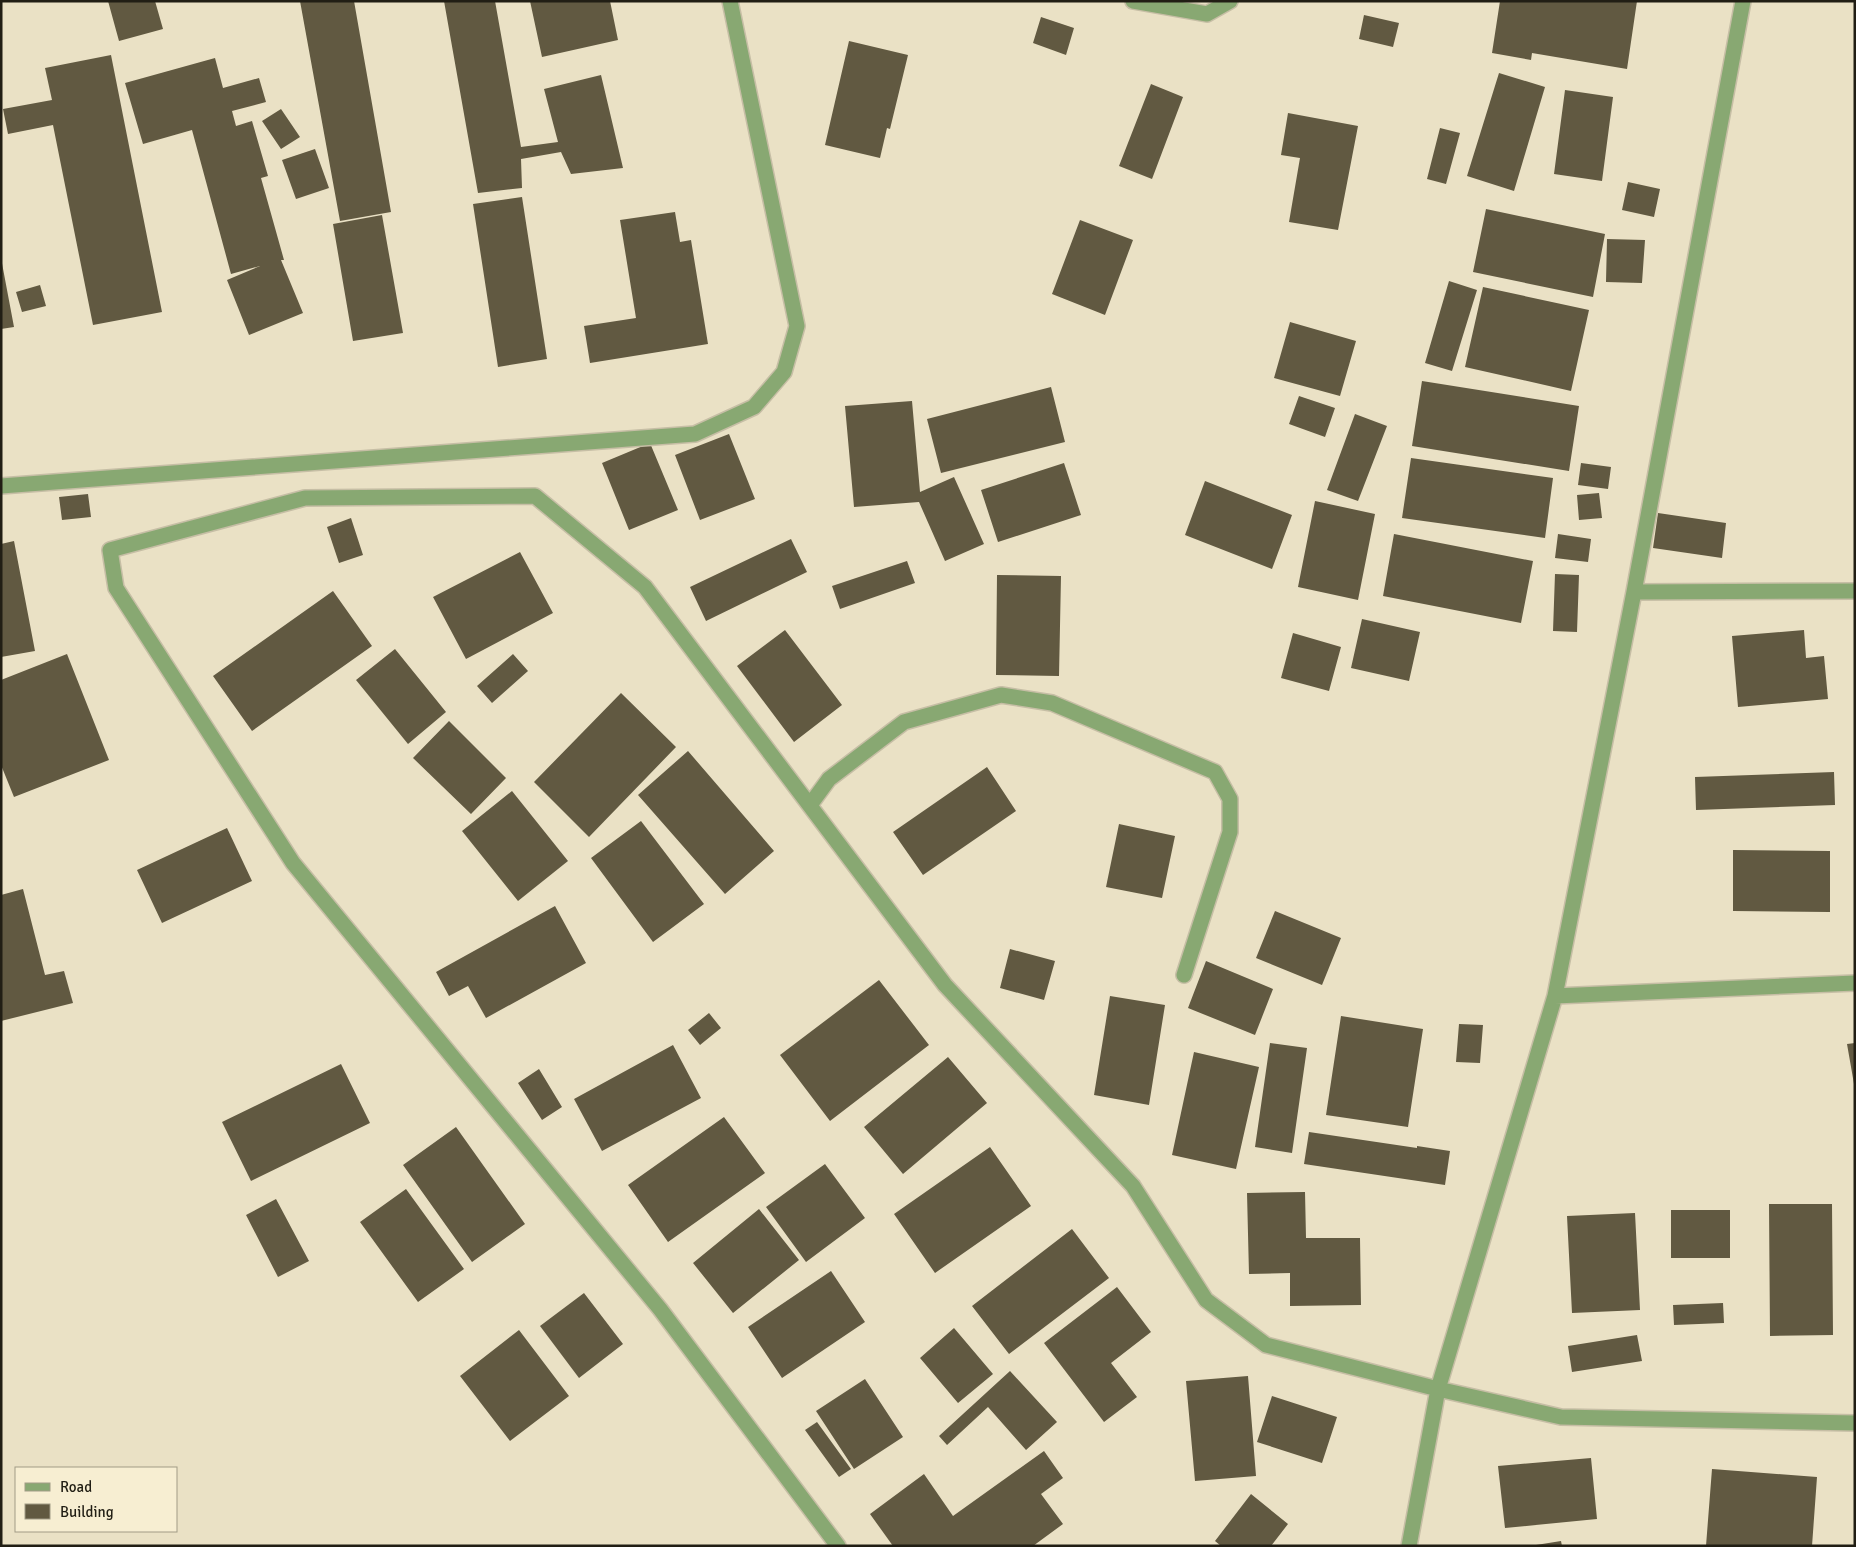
<svg xmlns="http://www.w3.org/2000/svg" width="1856" height="1547" viewBox="0 0 1856 1547" font-family="Signika,sans-serif">
  <rect width="100%" height="100%" fill="#eae1c5"/>
  <path fill="#615941" d="M108,1H155L163,29L119,41Z
    M300,1H354L391,212L340,221Z
    M444,1H495L521,147L558,142L544,89L601,75L623,168L571,174L561,152L521,159L522,188L478,193Z
    M530,1H610L618,40L542,57Z
    M1500,1H1637L1627,69L1532,53L1531,60L1492,53Z
    M1364,15L1399,23L1393,47L1359,39Z
    M1041,17L1074,28L1066,55L1033,43Z
    M849,41L908,55L890,129L887,128L880,158L825,145Z
    M111,55L162,312L93,325L53,125L8,134L3,109L52,100L45,68Z
    M215,58L223,88L259,78L266,102L232,111L236,126L252,121L268,176L261,178L284,260H281L303,313L249,335L227,280L260,266L231,274L192,130L143,144L125,83Z
    M1499,73L1545,87L1514,191L1467,176Z
    M1151,84L1183,97L1152,179L1119,166Z
    M1565,90L1613,97L1602,181L1554,174Z
    M281,109L300,137L281,149L262,121Z
    M1288,113L1358,126L1338,230L1289,222L1300,158L1281,155Z
    M1440,128L1460,133L1446,184L1427,179Z
    M315,149L329,188L296,199L282,160Z
    M1628,182L1660,189L1654,217L1622,210Z
    M522,197L547,359L498,367L473,204Z
    M1486,209L1605,234L1593,297L1473,272Z
    M675,212L680,242L691,240L708,344L590,363L584,326L636,318L620,220Z
    M382,215L403,333L353,341L333,224Z
    M1080,220L1133,240L1105,315L1052,294Z
    M1607,239L1645,240L1642,283L1606,282Z
    M1,258L14,327L1,329Z
    M1449,281L1477,290L1452,371L1425,363Z
    M40,285L46,306L22,312L16,292Z
    M1483,287L1589,310L1571,391L1465,367Z
    M1290,322L1356,341L1340,396L1274,378Z
    M1422,381L1579,406L1569,471L1412,446Z
    M1051,387L1065,442L941,473L927,419Z
    M1299,396L1335,408L1325,437L1289,424Z
    M912,401L920,492L954,477L984,544L945,561L919,502L854,507L845,406Z
    M1355,414L1387,426L1358,501L1327,490Z
    M729,434L755,499L700,520L675,455Z
    M650,443L678,510L629,530L602,463Z
    M1411,458L1553,478L1545,538L1402,518Z
    M1064,463L1081,515L998,542L981,490Z
    M1581,463L1611,467L1608,489L1578,485Z
    M1205,481L1292,515L1272,569L1185,535Z
    M1599,493L1602,518L1579,520L1577,495Z
    M88,494L91,517L62,520L59,497Z
    M1315,501L1375,514L1358,600L1298,587Z
    M1658,513L1726,523L1722,558L1653,548Z
    M351,518L363,555L339,563L327,527Z
    M1394,534L1533,561L1521,623L1383,596Z
    M1558,534L1591,539L1588,562L1555,558Z
    M791,539L807,572L706,621L690,587Z
    M14,541L35,651L1,657V544Z
    M520,552L553,613L466,659L433,597Z
    M907,561L915,583L840,609L832,586Z
    M1555,574L1579,575L1577,632L1553,631Z
    M997,575L1061,576L1059,676L996,675Z
    M333,591L372,646L252,731L213,676Z
    M1362,619L1420,632L1409,681L1351,668Z
    M785,630L842,705L794,742L737,666Z
    M1804,630L1806,658L1824,656L1828,699L1738,707L1732,636Z
    M1293,633L1341,647L1329,691L1281,678Z
    M395,649L446,712L408,744L356,680Z
    M67,654L109,760L14,797L1,765V680Z
    M513,654L528,671L492,703L477,686Z
    M621,693L676,747L589,837L534,782Z
    M449,721L506,778L471,814L413,758Z
    M688,751L774,851L725,894L638,795Z
    M987,767L1016,811L923,875L893,832Z
    M1834,772L1835,805L1696,810L1695,777Z
    M512,791L568,861L518,901L462,831Z
    M641,821L704,904L653,942L591,858Z
    M1119,824L1175,836L1162,898L1106,887Z
    M227,828L252,881L162,923L137,870Z
    M1733,850L1830,851V912L1733,911Z
    M23,889L45,975L64,971L73,1003L1,1021V895Z
    M555,906L586,963L486,1018L468,986L449,996L436,972Z
    M1275,911L1341,938L1322,985L1256,958Z
    M1010,949L1055,961L1044,1000L1000,988Z
    M1206,961L1273,989L1255,1035L1188,1008Z
    M879,980L929,1045L830,1121L780,1055Z
    M1110,996L1165,1005L1149,1105L1094,1095Z
    M709,1013L721,1028L700,1045L688,1030Z
    M1341,1016L1423,1029L1408,1127L1326,1115Z
    M1459,1024L1483,1025L1480,1063L1456,1062Z
    M1270,1043L1307,1048L1292,1153L1255,1147Z
    M1855,1043V1084H1854L1847,1044Z
    M673,1045L701,1098L602,1151L574,1099Z
    M1194,1052L1259,1067L1236,1169L1172,1155Z
    M948,1057L987,1103L903,1174L864,1127Z
    M341,1064L370,1123L251,1181L222,1122Z
    M539,1069L562,1107L542,1120L518,1083Z
    M724,1117L765,1173L668,1242L628,1185Z
    M456,1127L525,1224L472,1262L403,1165Z
    M1309,1132L1417,1148V1146L1450,1151L1445,1185L1304,1164Z
    M990,1147L1031,1206L935,1273L894,1214Z
    M825,1164L865,1218L806,1262L766,1207Z
    M406,1189L464,1269L418,1302L360,1222Z
    M1305,1192L1306,1238H1360L1361,1305L1290,1306V1273L1249,1274L1247,1193Z
    M276,1199L309,1261L278,1277L246,1215Z
    M1769,1204H1832L1833,1335L1770,1336Z
    M759,1209L799,1260L733,1313L693,1263Z
    M1671,1210H1730V1258H1671Z
    M1635,1213L1640,1310L1572,1313L1567,1216Z
    M1072,1229L1109,1278L1009,1354L972,1306Z
    M831,1271L865,1322L782,1378L748,1327Z
    M1117,1287L1151,1332L1111,1363L1137,1397L1104,1422L1044,1343Z
    M584,1293L623,1344L579,1378L540,1326Z
    M1723,1303L1724,1323L1674,1325L1673,1305Z
    M954,1328L993,1374L958,1403L920,1358Z
    M519,1330L569,1396L510,1441L460,1376Z
    M1637,1335L1642,1361L1572,1372L1568,1346Z
    M1010,1371L1057,1422L1026,1450L988,1407L947,1445L939,1436Z
    M1248,1376L1256,1476L1195,1481L1186,1381Z
    M865,1379L903,1437L854,1469L816,1411Z
    M1272,1396L1337,1417L1322,1463L1257,1442Z
    M817,1422L851,1469L839,1477L805,1430Z
    M1044,1451L1063,1478L1041,1494L1063,1524L1033,1546H893L870,1514L924,1474L953,1516Z
    M1591,1458L1597,1519L1505,1528L1498,1466Z
    M1712,1469L1817,1477L1812,1546H1706Z
    M1251,1494L1288,1524L1271,1546H1221L1215,1541Z
    M1561,1541L1562,1546H1536V1545Z"/>
  <g fill="none" stroke-linecap="round" stroke-linejoin="round">
    <defs>
      <path id="minor" d="M1133,1L1207,14L1230,1
        M1,486L695,434L754,407L784,372L797,326L730,1
        M1634,592L1855,591
        M810,805L829,779L904,722L1001,695L1052,703L1215,772L1230,799V832L1184,975
        M1555,996L1855,983
        M838,1546L660,1309L293,863L116,588L110,550L305,498L535,496L645,587L945,985L1133,1186L1206,1300L1266,1345L1438,1389L1561,1417L1855,1423
        M1409,1546L1438,1389L1555,996L1634,592L1743,1"/>
    </defs>
    <use href="#minor" stroke="#c6bea5" stroke-width="18"/>
    <use href="#minor" stroke="#88a872" stroke-width="15"/>
  </g>
  <rect width="1856" height="1547" fill="none" stroke="#211e14" stroke-width="5"/>
  <rect x="15" y="1467" width="162" height="65" fill="#f7eed2" stroke="#a19b86"/>
  <rect x="25" y="1483" width="25" height="8" fill="#88a872" stroke="#a19b86"/>
  <text x="60" y="1492" font-size="15" fill="#211e14">Road</text>
  <rect x="25" y="1504" width="25" height="15" fill="#615941" stroke="#a19b86"/>
  <text x="60" y="1517" font-size="15" fill="#211e14">Building</text>
</svg>
